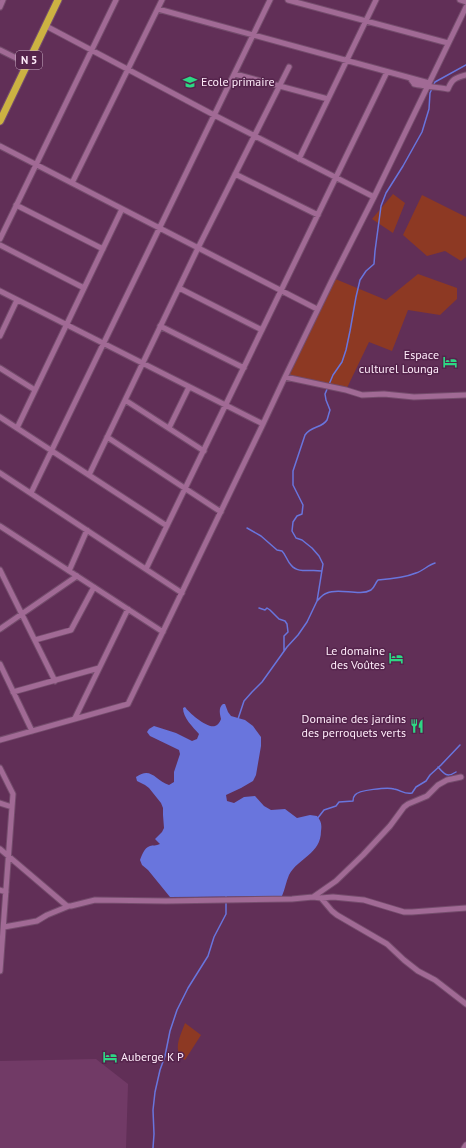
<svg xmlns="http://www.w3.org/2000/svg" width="466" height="1148" viewBox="0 0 466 1148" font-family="'PT Sans',sans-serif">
  <rect width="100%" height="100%" fill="#612f57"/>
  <path fill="#713a66" d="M96,1059L128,1084L126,1148H0V1061Z"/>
  <path fill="#8d3923" d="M393,194L405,203L393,233L372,219Z
    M422,195L466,217V257L461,261L445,251L427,256L403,235Z
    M418,274L457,288V299L440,315L408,310L392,351L369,342L346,390L285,377L333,278L386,300Z
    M185,1023L201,1035L185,1060C171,1051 181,1035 185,1023Z"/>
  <path fill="#6975dd" d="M223,704H225L228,712L231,716L245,720L253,726L261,737V746L256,775L253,781L241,788L226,795L227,801L234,803L244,797L255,796L264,806L271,810L285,809L297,818L310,815L317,816C321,821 322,824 321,831C321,854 298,858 289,875C286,882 285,889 282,896L170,897L148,870L142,865L140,860C142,855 144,848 150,846C153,845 156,846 160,844L155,839L162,832L164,828L163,815V808L161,803L149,788L145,785L137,781L136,777C151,766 155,780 169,785L174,782V772L180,754L179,750L150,736L147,732L149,729L154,726L176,733L192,741L197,739L199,734C193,727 183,718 183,708L185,707C189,713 208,729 215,726C218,725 220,722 221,719C220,714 218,708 223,704Z"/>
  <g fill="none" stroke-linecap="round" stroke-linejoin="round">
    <path stroke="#6975dd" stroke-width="1.5" d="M247,528L261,536L277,550L282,551C286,555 287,561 291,565C298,574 311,569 321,571
      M317,601C320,598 323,594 327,593C339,587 359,597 371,590C375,587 375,583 378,580C391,579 404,578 416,573C423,571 428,565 435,563
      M259,608L265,610L267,608L270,610L279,619L285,621L287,624L288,632L284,636V651
      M238,719L244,701L252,692L262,682L287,647L298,635L307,622L317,601L323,564L319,556L312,548L302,540L296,538L292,531L293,522L297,516L302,514L303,505L293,485V471L305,435C311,426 322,428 327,420C328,417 329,413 330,410L326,400L325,394L333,375L342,362L346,350L350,331L356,297L360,280L366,271L374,264L375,251L381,206L386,193L403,166L422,132L429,109L430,93L435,82L466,65
      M438,767C444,774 447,778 456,772
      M317,819L324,810L336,806L339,802L353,801C353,799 353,797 355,795C358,790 388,787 394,789C401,790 405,795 412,793L416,787L426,781L430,775L441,765L460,745
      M153,1148L154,1134L153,1110L155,1092L160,1070L165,1056L170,1031L177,1010L188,988L208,956L214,937L226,914V895"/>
    <defs>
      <path id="minor" d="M288,0L448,43
        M460,0L466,2
        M0,7L3,0
        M158,9L429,83
        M46,26L214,115L374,197
        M0,50L28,64
        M235,74L328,99
        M410,78C410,79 414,83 414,84C416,85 442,88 448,89C452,79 455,78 466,75
        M0,146L317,309
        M299,159L376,0
        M235,174L318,215
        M72,183L162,0
        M16,205L103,249
        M0,239L116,0
        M0,245L84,288
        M179,288L262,330
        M0,291L263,424
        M160,326L244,368
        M0,336L17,300
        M0,368L35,390
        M285,377L346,390L362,395L384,394L414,397L466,395
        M125,400L204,451
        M0,417L167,526
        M17,428L122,209
        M169,428L189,387
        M107,437L221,512
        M0,473L182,593
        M89,475L198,248L289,67
        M31,493L270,0
        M0,526L163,632
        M146,569L387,72
        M0,570L55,681
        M69,571L87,530
        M0,629L77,576
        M35,640L71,630L94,587
        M0,664L32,731
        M13,692L99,668
        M75,718L128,609
        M0,740L128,704L263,424L285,377L333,278L374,197L466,7
        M0,768L13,794L0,971
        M0,803L12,807
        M0,849L67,906H71L95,900L166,901L292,899L313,897L321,898L333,897L364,900L404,912H412L466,908
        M0,890L6,892
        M313,897L336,881L363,855L390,826L404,807L408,804L427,796L438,785L447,780L461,777
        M321,898L332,911L337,915L387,944L404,960L418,971L435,980L466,1004
        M4,927L37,921L47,915L69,906
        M464,1148L466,1145"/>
      <path id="highway" d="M0,121L58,0"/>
    </defs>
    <use href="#minor" stroke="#744c6c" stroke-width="7"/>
    <use href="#highway" stroke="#744c6c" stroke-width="9"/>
    <use href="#minor" stroke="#a16a95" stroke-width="5"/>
    <use href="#highway" stroke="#ccb242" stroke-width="7"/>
  </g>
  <defs>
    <symbol id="school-bare" viewBox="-9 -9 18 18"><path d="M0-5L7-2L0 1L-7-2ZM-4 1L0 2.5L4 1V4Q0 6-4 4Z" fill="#2dd884" stroke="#55244c" stroke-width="2.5" paint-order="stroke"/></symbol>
    <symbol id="hotel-bare" viewBox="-9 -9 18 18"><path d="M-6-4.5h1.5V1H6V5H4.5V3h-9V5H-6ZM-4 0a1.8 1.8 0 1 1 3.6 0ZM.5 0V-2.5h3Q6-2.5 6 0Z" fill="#2dd884" stroke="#55244c" stroke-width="2.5" paint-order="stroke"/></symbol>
    <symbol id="restaurant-bare" viewBox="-9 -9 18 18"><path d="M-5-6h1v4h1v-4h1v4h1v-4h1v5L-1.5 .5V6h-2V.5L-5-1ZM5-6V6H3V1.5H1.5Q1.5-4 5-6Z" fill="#2dd884" stroke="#55244c" stroke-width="2.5" paint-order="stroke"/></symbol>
  </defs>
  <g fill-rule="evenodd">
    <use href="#school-bare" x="180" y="72" width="20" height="20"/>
    <use href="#hotel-bare" x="440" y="352" width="20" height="20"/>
    <use href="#hotel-bare" x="386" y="648" width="20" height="20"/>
    <use href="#restaurant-bare" x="407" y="716" width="20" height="20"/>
    <use href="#hotel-bare" x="100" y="1047" width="20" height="20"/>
  </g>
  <g text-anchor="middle" stroke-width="3" stroke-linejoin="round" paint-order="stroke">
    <rect fill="#55244c" stroke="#cbafc5" stroke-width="1" x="16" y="51" width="26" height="18" rx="3"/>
    <g font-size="11" font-weight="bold" fill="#feebf9">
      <text x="29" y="64">N 5</text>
    </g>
    <g font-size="12" fill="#feebf9" stroke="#55244c" text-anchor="end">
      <text x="201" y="86" text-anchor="start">Ecole primaire</text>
      <text x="439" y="359">Espace<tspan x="439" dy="14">culturel Lounga</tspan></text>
      <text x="385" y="655">Le domaine<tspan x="385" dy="14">des Voûtes</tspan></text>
      <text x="406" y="723">Domaine des jardins<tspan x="406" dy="14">des perroquets verts</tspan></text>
      <text x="121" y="1061" text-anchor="start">Auberge K P</text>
    </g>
  </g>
</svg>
